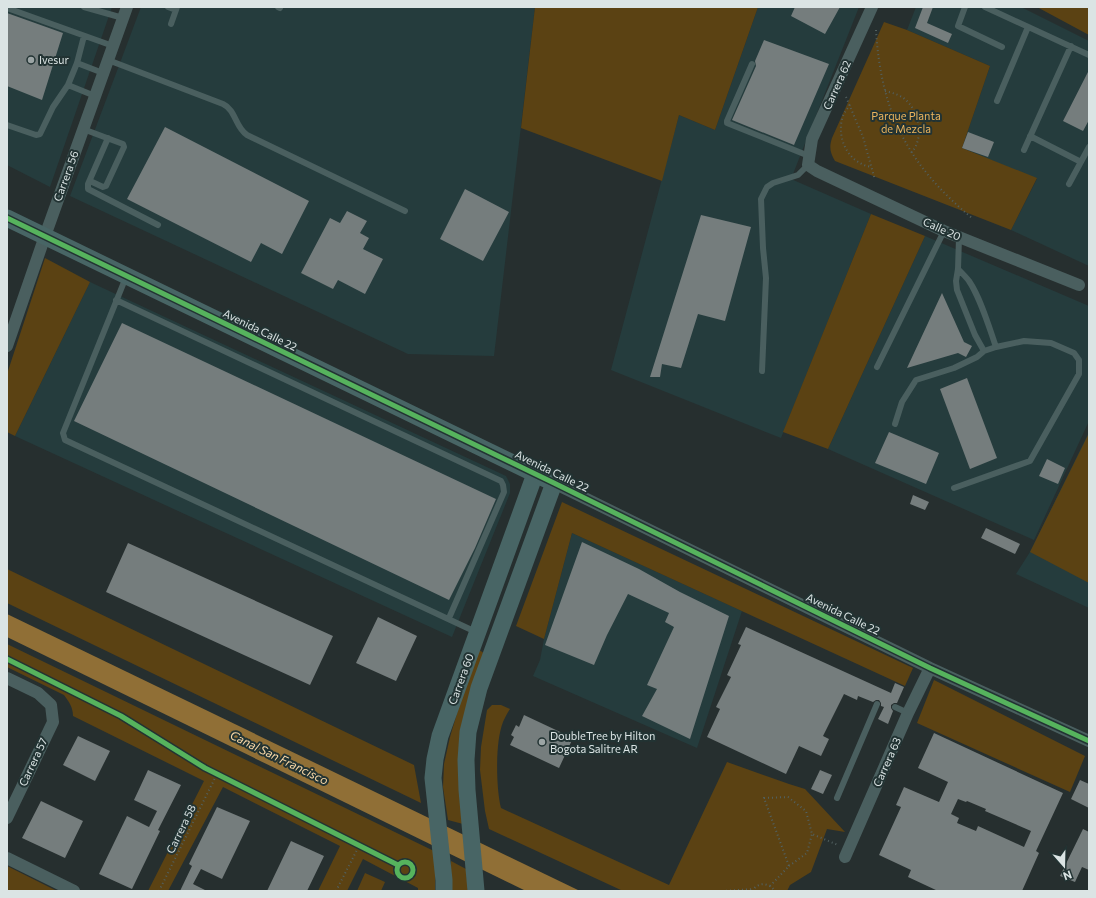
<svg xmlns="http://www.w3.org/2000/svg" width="1096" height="898" viewBox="0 0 1096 898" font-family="Commissioner,sans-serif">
  <rect width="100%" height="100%" fill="#262f2f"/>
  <path fill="#253c3d" d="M7,7H112L50,187L7,165Z
    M141,7H535L494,356L408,354L70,196Z
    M758,7H859L791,179L871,214L781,438L611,370L679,115L715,130Z
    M916,7H1021L1089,41V266L1011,230L1037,179L962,148L990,66L907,30Z
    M925,236L1089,306V421L1034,540L828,449Z
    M90,282L506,476L510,484V493L452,637L15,436Z
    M1089,432V608L1016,574L1030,552Z
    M572,533L742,611L697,748L533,676L540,660L544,639Z"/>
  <path fill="#5b4213" d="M535,7H758L715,130L679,115L662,181L521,128Z
    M1037,7H1089V35Z
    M884,22L907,30L990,66L962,148L1037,178L1011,230L835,161C830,153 829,147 832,138Z
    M871,214L925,236L828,449L783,432Z
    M45,258L90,282L15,436L7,432V374Z
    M1089,433V583L1030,552Z
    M562,502L913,668L905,686L572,533L544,639L516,626Z
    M7,569L414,765L421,803L7,603Z
    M7,644L436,852L435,891H418V888L363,859L347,891H318L340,846L223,787L168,891H148L204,781L73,716C73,707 69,702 64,695L7,667Z
    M478,649L485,654L463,824L448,820L443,787L444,764L450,737L468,676Z
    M934,680L1085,756L1070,792L917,723Z
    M492,705H501L510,709C507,713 505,718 503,722C495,742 496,788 501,808L669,885L727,762L789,784L805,789L845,832L827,829L811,872L790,885L787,891H623L489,829L485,811L480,770L481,747L487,710Z
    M451,861L466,869L468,891H451Z
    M7,866L57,891H7Z
    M365,873L385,882L381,891H357Z"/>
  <path fill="#906f36" d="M7,614L580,891H526L7,637Z"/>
  <path fill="#757d7d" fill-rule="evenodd" d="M795,7H840L825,34L791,16Z
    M923,7H933L927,23L952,34L948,43L915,28Z
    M7,13L63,33L42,100L7,86Z
    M764,40L829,64L794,145L732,120L756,66L755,61Z
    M1089,70V120L1083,131L1063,121Z
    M165,127L309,201L282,254L261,243L251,262L127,199Z
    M968,132L994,142L988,157L962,148Z
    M465,189L509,212L483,261L440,239Z
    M347,211L367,221L360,233L369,238L363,249L383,259L365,294L338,280L333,289L301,273L330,218L340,223Z
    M701,215L751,227L725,321L698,314L681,368L662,364L660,377H650Z
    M942,293L964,342L972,346L966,357L958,353L907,368Z
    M122,323L496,499L475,548L449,600L74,421Z
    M967,378L997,458L970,469L940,389Z
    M889,432L939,453L926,484L875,463Z
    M1047,459L1065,468L1058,484L1039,476Z
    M913,495L929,502L925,510L910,504Z
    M986,528L1020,544L1015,554L981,538Z
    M582,542L639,569L680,592L729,616L690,739L642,716L657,689L647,685L674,627L665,622L669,613L628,594L607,635L594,665L545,645Z
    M128,543L333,636L310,685L106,592Z
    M378,617L417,636L396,681L356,663Z
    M746,627L891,693L895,683L904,687L897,703H894L891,705V708L893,711L888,724L878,719L884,707L881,706V703L879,700H876L873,702L858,696L857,700L844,694L823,736L829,739L821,756L799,746L786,774L707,737L720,709L716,707L731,677L727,675L741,645L738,644Z
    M524,715L573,738L559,768L510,745L514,737L511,735L516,725L519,727Z
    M934,733L1063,793L1036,851L1039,853L1022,891H938L908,877L911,870L879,855L901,807L896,805L904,787L939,802L948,782L918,768ZM958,799L966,802L967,801L986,809L985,811L1031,831L1024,847L978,826L976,831L957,823L959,818L951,814Z
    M78,736L110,751L95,781L63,765Z
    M148,770L181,785L158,830L160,831L132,889L99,874L127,816L149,827L157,811L134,800Z
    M820,770L832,775L823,794L811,789Z
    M1080,780L1089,784V808L1071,799Z
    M41,801L83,821L65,858L22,838Z
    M217,807L250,821L222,879L201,869L193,884L207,891H180L192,866L189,864Z
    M1083,829L1089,832V870L1082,867L1075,882L1060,876Z
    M291,841L324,856L307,891H267Z"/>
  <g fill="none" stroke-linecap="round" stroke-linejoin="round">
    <path stroke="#526161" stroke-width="2" stroke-dasharray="1 3" stroke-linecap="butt" d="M876,30C881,113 908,165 972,218
      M885,91C893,93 901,95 907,101C920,114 924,139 911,153
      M846,97L863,137L875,180
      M850,105C847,109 843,114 842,119C837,140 849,164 872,167
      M789,866L807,853L812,834
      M770,886L789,866L764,798L788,797L806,811L812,834L838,845
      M159,891L217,774
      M336,891L359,846
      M722,891L753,889
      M752,891C758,882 768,882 775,891"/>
    <path stroke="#4a5f5f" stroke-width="6" d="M84,7L123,18
      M168,7L176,10
      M278,7L280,8
      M965,7L958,26L1002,47
      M985,7L1089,55
      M7,8L113,46
      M171,24L177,7
      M108,60L223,104C236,110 235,127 247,135L405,211
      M77,63L103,73
      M752,64L727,121V123L809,156
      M68,85L95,96
      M997,101L1028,27
      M7,125L36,135L40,134L53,107L68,85L77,63L84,36
      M83,129L123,144L124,147L106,186L103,187L90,181
      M1030,136L1081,162
      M108,138L88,184V189L158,225
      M1024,150L1071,46
      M1069,184L1089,147
      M959,238L958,269L956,281L957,290L975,335L984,351
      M958,269C962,273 966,277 969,281C981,299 989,327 996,347
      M126,277L63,433L65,440L476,632
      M116,300L501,481L503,485L504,492L449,618
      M877,367L944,231
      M762,371L766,278L763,248L761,199L767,187L773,183L798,175L808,165
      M895,424L902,402L916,380L954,368L977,357L984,351L996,347L1024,341L1051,343L1074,353L1079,360V374L1030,461L954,488
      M895,707L908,713
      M837,798L877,704"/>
    <path stroke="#4a5f5f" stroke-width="12" d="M872,7L812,139L808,165L817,171L944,231L1079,285
      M7,346L45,236L127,7
      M554,483L930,668L1089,741
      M7,678L38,693L51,705L53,722L7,818
      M845,857L908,713L930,668
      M7,858L74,891"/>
    <path stroke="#486565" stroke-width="17" d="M7,218L554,483L479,688L468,732L466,760L467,790L476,891
      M444,891V880L433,778L435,759L440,736L535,474"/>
    <defs>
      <path id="cycleway" d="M7,218L554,483L930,668L1089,741
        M7,659L121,716L205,768L398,865
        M397 870a8 8 0 1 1 16 0a8 8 0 1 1-16 0Z"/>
    </defs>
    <use href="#cycleway" stroke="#233" stroke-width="8"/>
    <use href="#cycleway" stroke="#56b35d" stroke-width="5"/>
  </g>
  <g fill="#9ca5a5" stroke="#233" stroke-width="1.5">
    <circle cx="31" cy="60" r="4"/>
    <circle cx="542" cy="742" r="4"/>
  </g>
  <g text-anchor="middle" stroke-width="4" stroke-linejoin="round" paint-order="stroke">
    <g font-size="11" fill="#dbe4e4" stroke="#233" text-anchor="start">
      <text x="39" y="64">Ivesur</text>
      <text x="550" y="740">DoubleTree by Hilton<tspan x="550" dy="13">Bogota Salitre AR</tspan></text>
    </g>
    <g font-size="11" fill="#dbe4e4" stroke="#233">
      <text transform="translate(837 85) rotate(-66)" y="4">Carrera 62</text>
      <text transform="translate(66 176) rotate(-70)" y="4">Carrera 56</text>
      <text transform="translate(942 229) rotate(24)" y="4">Calle 20</text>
      <text transform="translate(260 330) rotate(26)" y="4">Avenida Calle 22</text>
      <text transform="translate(552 471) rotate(26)" y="4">Avenida Calle 22</text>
      <text transform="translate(843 614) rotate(26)" y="4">Avenida Calle 22</text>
      <text transform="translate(461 679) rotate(-70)" y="4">Carrera 60</text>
      <text transform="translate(33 762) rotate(-65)" y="4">Carrera 57</text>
      <text transform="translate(887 762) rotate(-66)" y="4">Carrera 63</text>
      <text transform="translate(181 829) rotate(-64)" y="4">Carrera 58</text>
    </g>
    <g font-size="11" fill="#ebb45d" stroke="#233">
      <text x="906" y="120">Parque Planta<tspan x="906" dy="13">de Mezcla</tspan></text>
    </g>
    <g font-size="12" font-style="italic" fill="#f9d8a7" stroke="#233">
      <text transform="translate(279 758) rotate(26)" y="4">Canal San Francisco</text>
    </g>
  </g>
  <rect width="1096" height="898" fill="none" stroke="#dbe4e4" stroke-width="16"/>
  <g transform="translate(1064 866) rotate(160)" stroke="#223333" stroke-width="3" paint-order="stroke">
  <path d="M0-3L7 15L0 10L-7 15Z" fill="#dbe4e4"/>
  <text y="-6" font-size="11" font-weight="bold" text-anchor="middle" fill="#dbe4e4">N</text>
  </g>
</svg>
